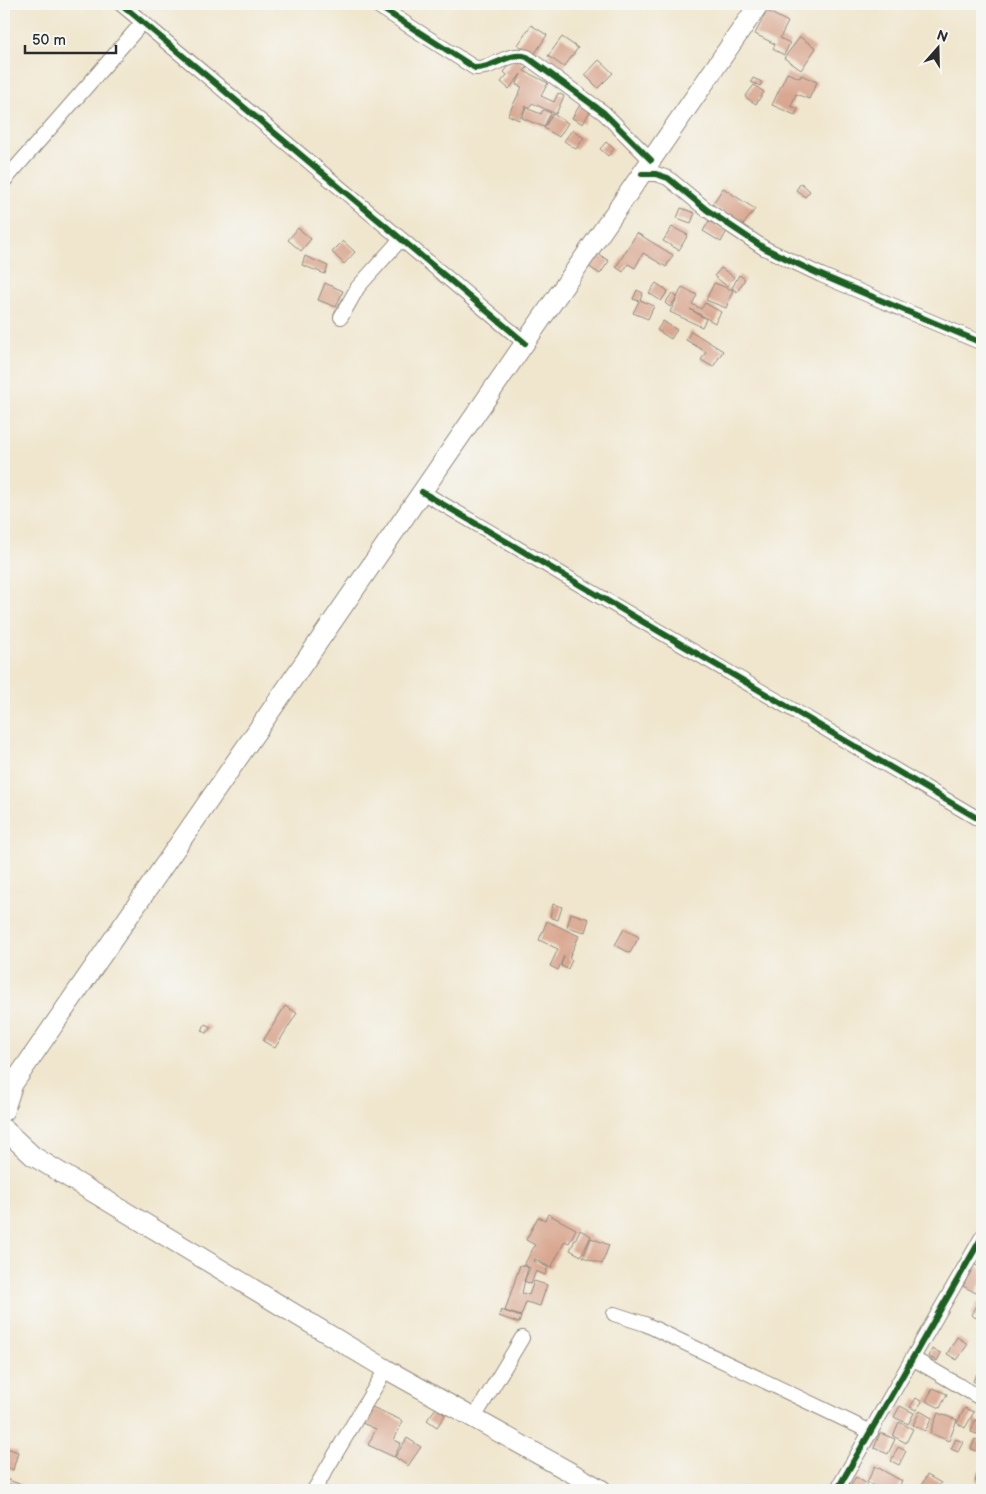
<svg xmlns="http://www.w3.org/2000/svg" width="986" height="1494" viewBox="0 0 986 1494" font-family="'Balsamiq Sans',sans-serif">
  <rect width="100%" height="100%" fill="#f6f6f2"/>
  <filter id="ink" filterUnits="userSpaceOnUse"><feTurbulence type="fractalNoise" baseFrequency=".02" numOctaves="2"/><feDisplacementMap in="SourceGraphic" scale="10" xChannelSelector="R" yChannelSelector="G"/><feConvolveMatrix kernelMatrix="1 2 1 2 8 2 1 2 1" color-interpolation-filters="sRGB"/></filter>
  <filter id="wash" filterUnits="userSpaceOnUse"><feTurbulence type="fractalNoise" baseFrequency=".0096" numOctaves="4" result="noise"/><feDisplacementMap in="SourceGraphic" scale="20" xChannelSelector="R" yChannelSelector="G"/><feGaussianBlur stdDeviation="1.12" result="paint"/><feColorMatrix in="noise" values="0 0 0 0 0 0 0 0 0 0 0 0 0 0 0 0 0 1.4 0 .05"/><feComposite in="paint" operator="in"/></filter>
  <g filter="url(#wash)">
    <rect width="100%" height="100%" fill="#f0e6ce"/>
    <g id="blocks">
      <path fill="#d9a791" d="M767,11L788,22L780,38L790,43L784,55L773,49L775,44L755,34Z
        M531,25L547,35L534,55L518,45Z
        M562,37L578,48L564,67L548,56Z
        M800,37L816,48L801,70L784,58Z
        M516,58L527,68L524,71L548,83L541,96L554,102L558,93L564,96L556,114L532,103L529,108L526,106L519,120L508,115L522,87L516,85L521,74L509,89L501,82L507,75L504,72Z
        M599,60L613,73L598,88L585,75Z
        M787,73L800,78L801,75L817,82L809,99L796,94L791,106L798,109L795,115L772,105Z
        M753,78L762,82L760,86L751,82Z
        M754,85L764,92L756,104L745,97Z
        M580,105L590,111L583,124L572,118Z
        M526,108L541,114L543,110L551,113L544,127L522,118Z
        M553,114L568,123L559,137L544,128Z
        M572,130L584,138L576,149L564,141Z
        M606,142L614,149L608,156L600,149Z
        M801,183L810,191L805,197L796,190Z
        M723,188L755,209L743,225L712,205Z
        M681,208L695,213L691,223L677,218Z
        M709,221L727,231L721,242L703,231Z
        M672,227L688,235L679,250L663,241Z
        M298,228L311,239L301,251L288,240Z
        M637,233L673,255L666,267L643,253L635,268L628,264L623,272L616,267Z
        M343,241L355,252L344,264L332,252Z
        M597,253L609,261L600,274L588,266Z
        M305,256L328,266L325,274L302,265Z
        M721,268L734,277L727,286L714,276Z
        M739,275L745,279L737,292L732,288Z
        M325,283L343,291L336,307L318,300Z
        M656,283L668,291L661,301L649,293Z
        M714,283L733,290L726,308L706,300Z
        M682,287L697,295L692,304L701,309L705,303L721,312L715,323L690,309L706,319L702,327L670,312Z
        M637,290L643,293L640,300L654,306L648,319L633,313L639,301L633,299Z
        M672,293L677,297L670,307L665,303Z
        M663,321L677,330L671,339L657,330Z
        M691,331L723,351L713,367L701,360L706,352L686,340Z
        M553,904L562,907L558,920L550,917Z
        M571,913L589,919L585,932L567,927Z
        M547,921L579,936L569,958L572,960L568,969L561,966L564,956L558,970L550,966L558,949L539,940Z
        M624,929L639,937L630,953L615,945Z
        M285,1006L297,1013L275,1048L263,1041Z
        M205,1024L211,1027L207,1033L202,1031Z
        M548,1214L576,1229L569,1243L565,1241L551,1268L535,1259L534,1261L548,1267L545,1275L536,1271L531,1284L524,1281L530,1268L524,1265L535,1245L526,1240L538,1217L545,1220Z
        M580,1230L591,1236L581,1256L570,1250Z
        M591,1238L609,1245L602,1264L583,1257Z
        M974,1264L982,1269V1281L976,1293L963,1286Z
        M520,1265L528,1267L522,1293L529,1295L534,1281L547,1285L540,1306L526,1302L521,1316L505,1311Z
        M978,1302L982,1304L980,1320L971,1315Z
        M501,1310L521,1317L519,1323L499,1316Z
        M957,1337L968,1344L957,1360L947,1354Z
        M932,1349L941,1353L937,1361L929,1357Z
        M982,1365V1386L973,1381Z
        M933,1388L947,1394L940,1408L926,1401Z
        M916,1398L922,1402L916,1410L910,1407Z
        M370,1406L403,1421L394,1440L401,1443L394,1457L368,1445L376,1429L362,1423Z
        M900,1406L914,1413L908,1424L894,1417Z
        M436,1408L445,1415L437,1427L427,1420Z
        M965,1408L974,1412L965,1428L957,1423Z
        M920,1411L932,1418L925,1431L913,1425Z
        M938,1413L957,1420L949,1441L930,1433Z
        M975,1420L982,1423L980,1435L971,1432Z
        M899,1422L913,1429L906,1443L893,1436Z
        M880,1433L895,1439L888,1454L874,1448Z
        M407,1438L421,1447L408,1466L395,1457Z
        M956,1439L963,1442L958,1452L951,1449Z
        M975,1439L982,1442L980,1452L971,1449Z
        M4,1447L18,1452L13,1470L4,1467Z
        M898,1447L906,1451L899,1465L891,1461Z
        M875,1466L902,1481L897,1490H881L867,1482Z
        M979,1471L982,1473V1484L975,1481Z
        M927,1475L941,1483L936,1490H929L921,1486Z
        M856,1477L867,1484L863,1490H848Z
        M6,1479L22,1485L20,1490H4Z"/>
    </g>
  </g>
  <g filter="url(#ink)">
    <use href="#blocks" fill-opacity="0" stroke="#8e887c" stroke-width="1"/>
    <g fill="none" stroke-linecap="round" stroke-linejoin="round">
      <defs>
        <path id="street" d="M121,4L525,343
          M375,4L475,68C494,69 508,51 527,57L604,113L651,160
          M642,174H656L668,178L707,210L764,248L821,275L982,343
          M4,181L143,22
          M341,317L358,287L401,239
          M422,492L982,821
          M614,1314L645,1324L871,1432
          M914,1359L982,1399
          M474,1418L522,1338
          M314,1490L386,1369
          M837,1490L982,1237"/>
        <path id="secondary" d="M4,1092L13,1084L759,4
          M4,1111L13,1084
          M4,1129L33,1156L386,1369L602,1490"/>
      </defs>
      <use href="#street" stroke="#8e887c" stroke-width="16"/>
      <use href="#secondary" stroke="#8e887c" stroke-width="21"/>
      <use href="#street" stroke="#fff" stroke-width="14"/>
      <use href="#secondary" stroke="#fff" stroke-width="19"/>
      <defs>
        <path id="cycleway" d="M121,4L525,343
          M375,4L475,68C494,69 508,51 527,57L604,113L651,160
          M642,174H656L668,178L707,210L764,248L821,275L982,343
          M422,492L982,821
          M837,1490L982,1237"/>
      </defs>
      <use href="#cycleway" stroke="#f6f6f2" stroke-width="9"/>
      <use href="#cycleway" stroke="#1b5e20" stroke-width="6"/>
    </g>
  </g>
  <rect width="986" height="1494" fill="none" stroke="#f6f6f2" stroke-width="20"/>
  <g transform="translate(938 48) rotate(20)" stroke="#f6f6f2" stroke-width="4" paint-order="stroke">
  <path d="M0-4L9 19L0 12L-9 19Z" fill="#2b2b2b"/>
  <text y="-8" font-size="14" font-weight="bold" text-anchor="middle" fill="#2b2b2b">N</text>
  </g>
  <path d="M25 45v8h91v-8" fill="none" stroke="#2b2b2b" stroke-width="2.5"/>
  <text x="32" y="45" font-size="15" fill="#2b2b2b" stroke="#f6f6f2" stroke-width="4" paint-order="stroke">50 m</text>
</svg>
